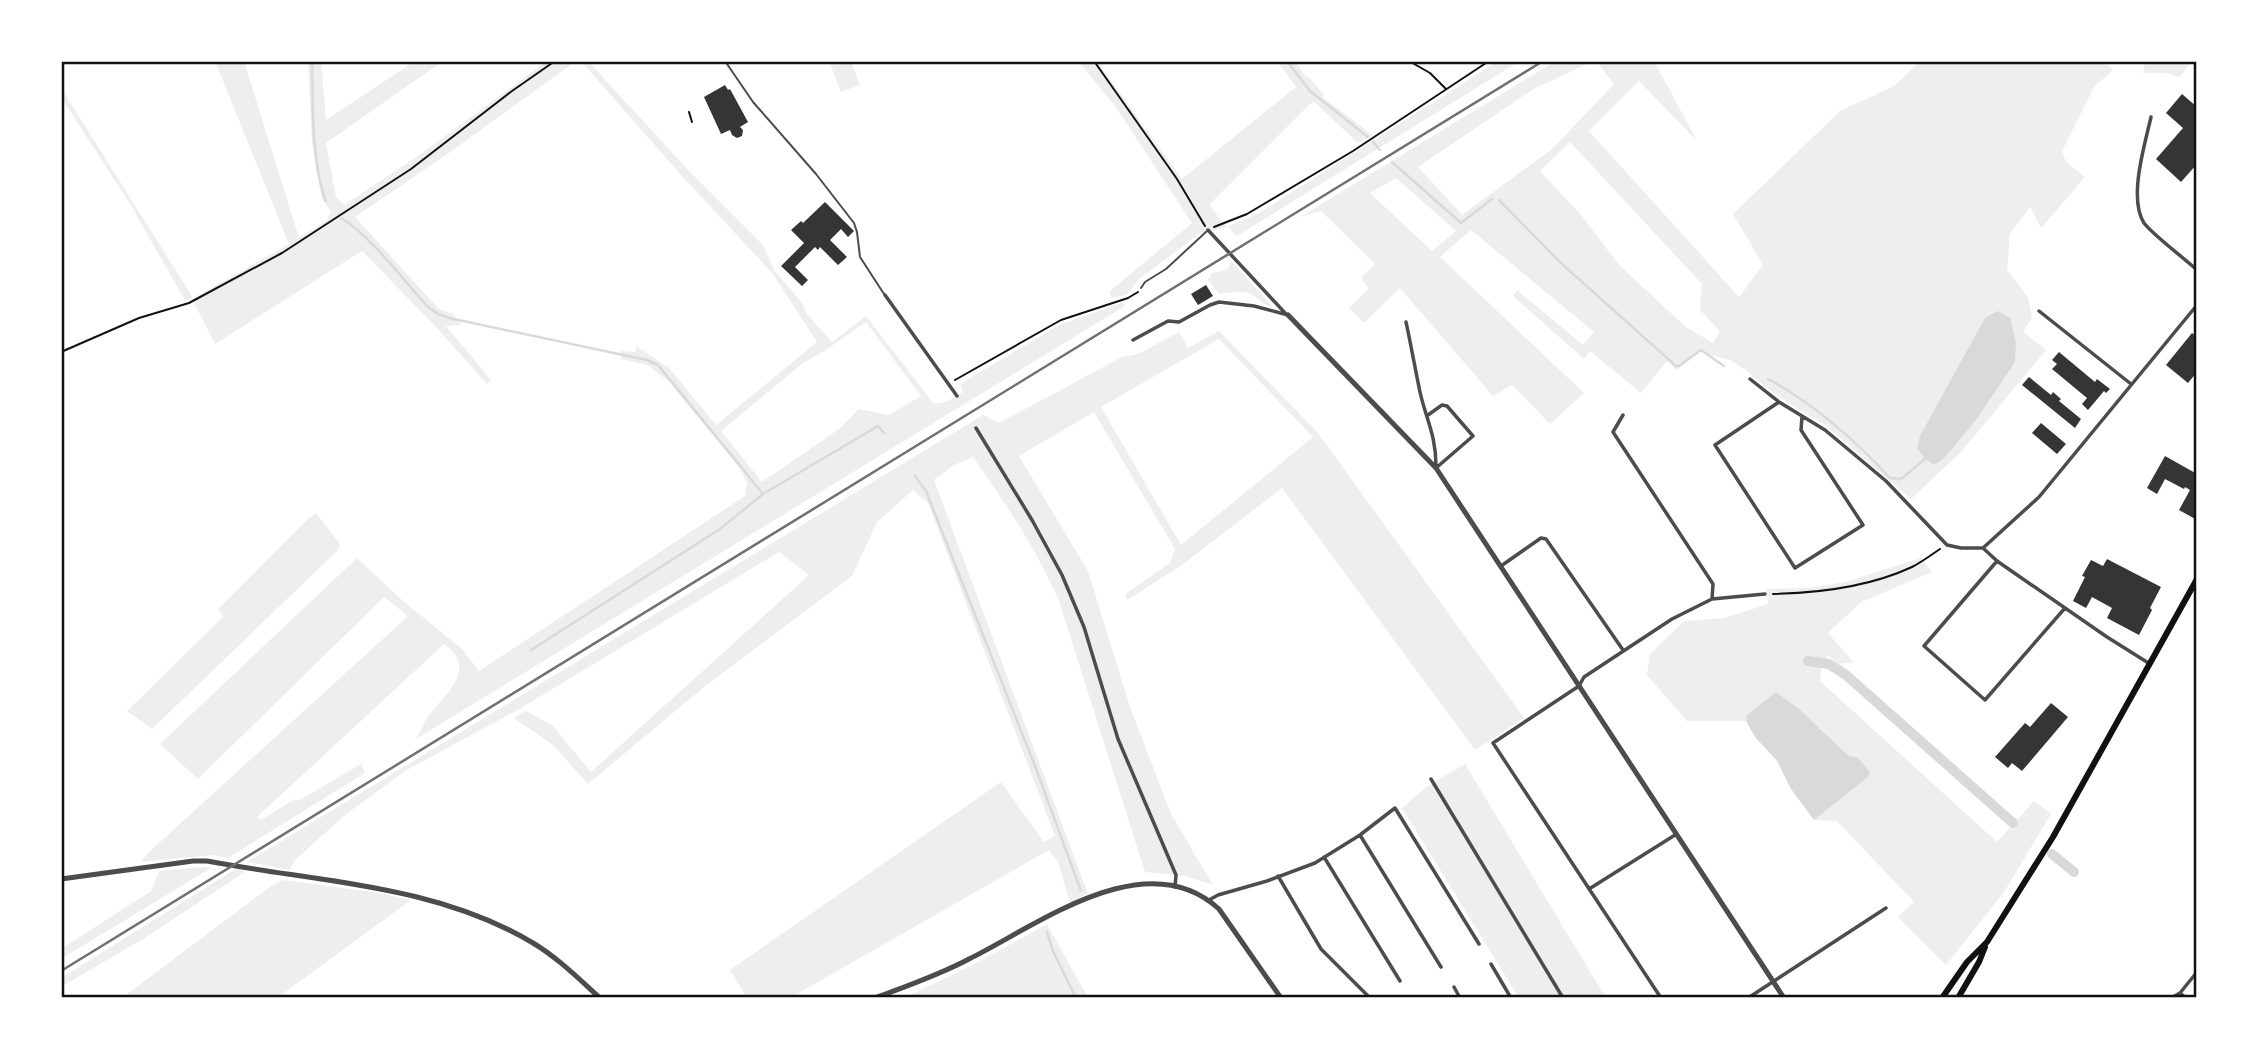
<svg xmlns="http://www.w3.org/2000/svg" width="2258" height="1059" viewBox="0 0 2258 1059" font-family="'Alegreya Sans',sans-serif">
  <rect width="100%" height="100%" fill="#fff"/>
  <path fill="#eee" fill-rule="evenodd" d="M215,61H244L299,238L327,220L331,211L322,199L312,142L308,61H321L326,120L415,61H443L326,143L336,197L344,205L425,151L547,61H576L446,155L355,217L439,309L453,314L461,325L446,326L491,380L487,384L435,326L362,251L215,344L192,299L185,300L130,204L61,97V88L192,296V299L289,244Z
    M581,61H588L690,172L763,245L775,271L802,303L807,314L832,342L866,316L934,404L946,402L963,392L960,384L1059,325L1124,302L1125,306L416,739C421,730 424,721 430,714C447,692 478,668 444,644L257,817L261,820L295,799L298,801L361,764L365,773L228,858L212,855L141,862L148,853L408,616L384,597L198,779L160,744L357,558L403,601L462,649L479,671L745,496L747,483L739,467L669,382L648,365L621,359V351L635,352L636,346L669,368L716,425L817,342L773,274L681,175ZM866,322L921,396L889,415L859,409L839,429L762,482L721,431L803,363L823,352Z
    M829,61H851L860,85L841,92Z
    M1078,61H1097L1182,179L1296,87L1277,61H1295L1306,77L1308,76L1324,95L1322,97L1373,135L1358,143L1314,102L1310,104L1209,205L1227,227L1259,213L1498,61H1520L1237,236L1228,227L1199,234L1138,280L1127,295L1111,298L1110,291L1192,223L1115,106Z
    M1556,61H1594L1535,88L1418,167L1462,215L1552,149L1614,84L1596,61H1654L1697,141L1639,81L1589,131L1739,297L1763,265L1733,214L1840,111L1894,86L1920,61H2103L2113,70L2094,87L2062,151L2066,162L2085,177L2041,228L2030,207L2010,234L2007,270L2028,297L2032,318L2023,332L2046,350L1961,452L1911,499L1821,422L1804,413L1765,387L1747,371L1730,360L1699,352L1677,370L1667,361L1641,393L1590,351L1584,359L1513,296L1517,290L1583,345L1594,332L1471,230L1440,257L1584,393L1550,424L1512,385L1493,396L1400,288L1364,323L1349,308L1369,289L1361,278L1375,264L1321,211L1300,217ZM1570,142L1702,284L1700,310L1720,331L1713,343L1686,327L1620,266L1581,215L1540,171ZM1396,178L1456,231L1432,251L1370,193Z
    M2145,61H2192L2180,77L2166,73H2143Z
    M1232,262L1272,306V307C1263,305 1260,299 1253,295C1244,289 1229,293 1219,294L1208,280L1212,273L1227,270Z
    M1219,331L1318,433L1524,718L1475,750L1282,488L1182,565L1127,600L1125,594L1170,563L1175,549L1094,412L1019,456L1088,571L1130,707L1171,814L1213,885L1185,876L1145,872L1059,601C1037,549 1005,503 973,457L954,465L934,480L1088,894L1070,903L1058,862L1049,850L790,998H747L730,970L1001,782L1044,842L1055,836L928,503L913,490L877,522L852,576L704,687L588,784L553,745L514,718L526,711L552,725L591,772L809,575L779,552L521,708L405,771L345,815L295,860L290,870L247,862L983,415L999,423L1122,357L1138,354L1179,332L1188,348ZM1219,339L1313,437L1181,545L1101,407Z
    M316,513L340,544L338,550L152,729L127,711L223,617L218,609L308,519Z
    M1921,558L1932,572L1861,602L1828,633L1853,662L1839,664L1829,656L1822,662L1820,681L1997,842L2034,801L2051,814L2004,892L1946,965L1898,917L1914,902L1837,821L1814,820L1868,777L1858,758L1848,755L1819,727L1747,715L1746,721H1687L1647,675L1650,654L1684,621L1724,618L1768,604L1767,589L1808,588L1846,582Z
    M1465,764L1606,998H1519L1402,808L1426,787Z
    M203,867L211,868L61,959V949L151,891L159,871Z
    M237,868L245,872L143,939L61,987V978Z
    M283,880L380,893L411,900L277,998H122L271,886Z
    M1047,924L1088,998H910V995L971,966Z"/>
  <path fill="#d9d9d9" d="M1998,311L2010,318L2016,343L2015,362L1976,420L1944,458L1934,465L1925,459L1917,448L1920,436L1985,318Z
    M1776,692L1799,709L1848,755L1858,758L1870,772L1868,777L1814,820L1791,789L1777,761L1755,737L1746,721L1747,715Z"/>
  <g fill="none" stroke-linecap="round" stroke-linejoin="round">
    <path stroke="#d9d9d9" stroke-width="2.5" d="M312,61C313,101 311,164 326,201
      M1287,61L1310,91L1368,137
      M1373,142L1380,150
      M1392,162L1461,223L1492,199
      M1499,200L1562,264L1676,366H1679L1701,350L1724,366
      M341,218C369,234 405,282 428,307L438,314L449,318L647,360L658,365L763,494
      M1768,379C1814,404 1855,440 1890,478L1901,479L1925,459
      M915,476L926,491L1035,766L1081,891
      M531,650L720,529L763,494L878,426L884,433
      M1047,932L1053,951L1076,998"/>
    <path stroke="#d9d9d9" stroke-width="10" d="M1808,661L1829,664L1846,675L2013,823
      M2052,854L2074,872"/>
  </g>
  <path fill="#353535" d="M725,85L728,90L730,89L748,122L740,127L743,130L742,136L737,138L732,135L730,130L721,134L704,97Z
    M2182,94L2197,107V164L2181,182L2156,159L2183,128L2166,113Z
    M825,202L854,231L848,237L841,229L830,240L847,257L838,265L820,247L818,250L815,247L795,267L808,280L802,286L781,266L804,243L791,230L801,221L803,223Z
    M1206,285L1213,296L1198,305L1191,294Z
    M2192,333L2197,337V372L2188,383L2166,365Z
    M2059,352L2095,382L2097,379L2110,389L2106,393L2104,391L2088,410L2082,404L2087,398L2052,369L2057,364L2052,360Z
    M2029,377L2051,395L2053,392L2061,399L2059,401L2081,419L2075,428L2022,385Z
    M2041,423L2066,444L2057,454L2032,433Z
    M2165,456L2197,474V520L2179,510L2190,490L2185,487L2184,489L2165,479L2157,494L2147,488Z
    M2107,559L2161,587L2150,608L2152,610L2139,635L2107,618L2112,608L2092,597L2086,608L2073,601L2085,577L2082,576L2091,560L2103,566Z
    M2051,703L2068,717L2022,771L2012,763L2008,768L1995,757L2025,723L2030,727Z"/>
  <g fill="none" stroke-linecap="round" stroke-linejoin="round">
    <path stroke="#111" stroke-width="2" d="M1094,61L1177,179L1205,226
      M1409,61L1430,73L1446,89
      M689,112L692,122
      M1214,227L1247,214L1353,151L1489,61
      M61,352L139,318L189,303L282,253L411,169L512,91L555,61
      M955,380L1061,320L1128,298L1138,292
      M1773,594C1820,593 1869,587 1912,567C1922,562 1931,555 1940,549"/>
    <path stroke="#4c4c4c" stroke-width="2" d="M725,61L753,102L816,174L854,223L857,232L860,257L884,294
      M1141,288L1145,282L1166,269L1207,231"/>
    <path stroke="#4c4c4c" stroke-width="3.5" d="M2151,117C2145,144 2128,198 2144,223C2153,235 2184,258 2197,270
      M1208,230L1286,314
      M885,295L957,396
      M2039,311L2131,384
      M1406,322C1411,345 1415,368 1420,392C1426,419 1436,435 1436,466
      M1133,340L1168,321L1179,322L1210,305L1219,302L1254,306L1288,315
      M1750,379L1779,402L1825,430L1886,481L1947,545L1961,548H1983L2039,497L2197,305
      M1779,402L1715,445L1795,568L1863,525L1801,430L1802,417
      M1428,415L1442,405L1447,406L1473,436L1436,468
      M1623,415L1613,432L1713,584L1712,599
      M976,428L1032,520L1062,575L1084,627L1118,739L1176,875L1175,887
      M1983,548L1997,561L2107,637L2150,664
      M1997,561L1924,646L1985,700L2065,608
      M1501,566L1541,538L1546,539L1623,650
      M1431,779L1563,998
      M1360,835L1441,967
      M1324,857L1400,981
      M1278,876L1321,949L1370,998
      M1589,889L1675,835
      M1209,900L1218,895L1267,881L1315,863L1360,835L1395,808L1479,944
      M1491,964L1511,998
      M1454,987L1460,998
      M2180,993L2186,998
      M1661,998L1493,743L1579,686L1584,677L1672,619L1712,599L1765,594
      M1748,998L1886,908
      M2171,998L2180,993L2197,972"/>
    <path stroke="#4c4c4c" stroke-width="5" d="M1288,315L1436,468L1784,998
      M61,879L193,861H207C317,882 435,884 533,943C558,958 579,979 600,998
      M875,998C907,986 939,975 969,959C1038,925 1146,842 1219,909L1281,998"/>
    <path stroke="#111" stroke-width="6" d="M1942,998L1967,962L1987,942L2053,837L2197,579
      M1958,998L1979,962L1985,947"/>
    <path stroke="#707070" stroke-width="2.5" d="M61,971L1543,61"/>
  </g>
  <rect width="2258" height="1059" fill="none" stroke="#ffffff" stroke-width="126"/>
  <rect x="63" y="63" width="2132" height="933" fill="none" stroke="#111" stroke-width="2.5"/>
</svg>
